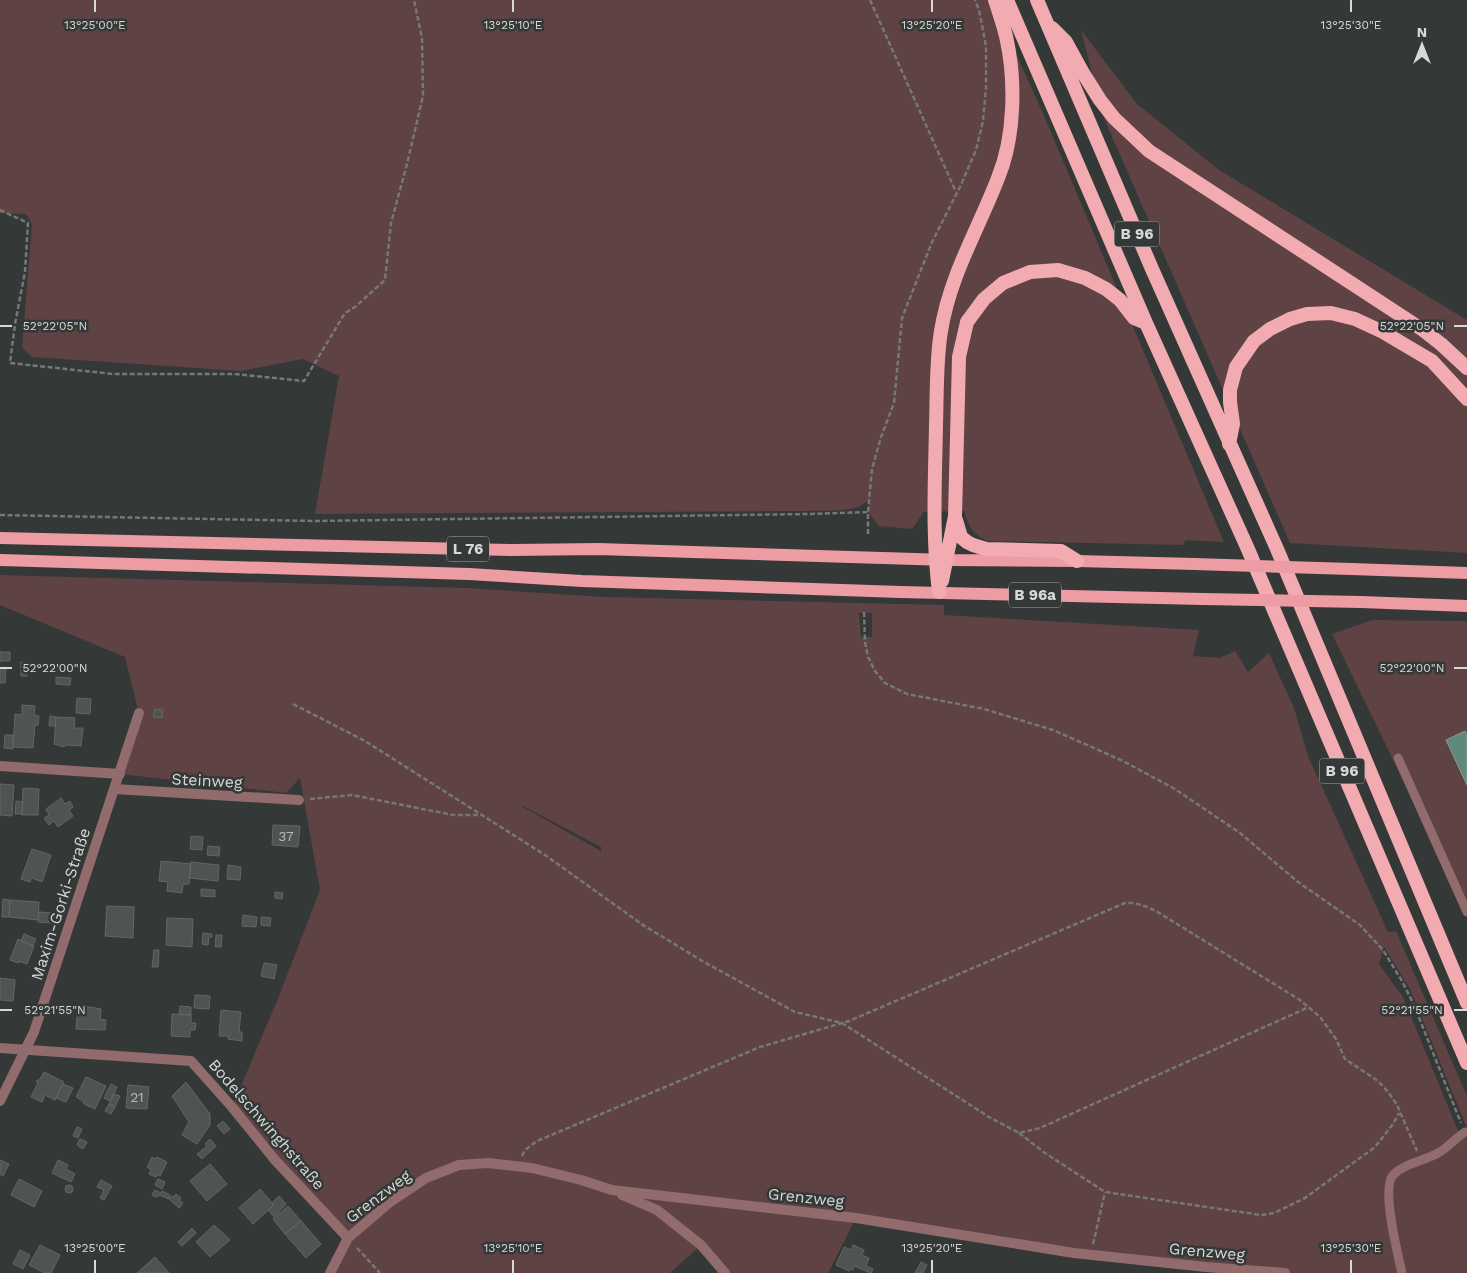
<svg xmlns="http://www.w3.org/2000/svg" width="1467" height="1273" viewBox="0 0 1467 1273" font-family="'Work Sans',sans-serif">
  <rect width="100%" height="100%" fill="#343837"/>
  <path fill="#5e4244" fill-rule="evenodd" d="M0,0H992L1045,118L1224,542L1186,540L1183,545L988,541C972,534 969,527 964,511L924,512L912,529L879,526L868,512L869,500C854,514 828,510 809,511L315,514L339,376L303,359L241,371L32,357L22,347L32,224L26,214L0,213Z
    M1081,30L1137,104L1219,170L1467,320V553L1290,543L1103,116Z
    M0,575L466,588L605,597L944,605V615L1199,630L1193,656L1220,658L1235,651L1248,672L1269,653L1294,708L1308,756L1388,932L1396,931L1467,1096V1128L1410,989L1384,947L1379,964L1403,997L1459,1133L1424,1157L1465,1132L1467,1138V1273H1285L1206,1267L856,1218L828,1273H725L701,1245L670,1273H330L347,1238L232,1107L277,1001L320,890L300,778L286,793L120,774L139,713L125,657L0,605ZM859,613H872V637H861ZM523,806L601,847V851L523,807Z
    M1372,620L1467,621V912L1332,634Z"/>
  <path fill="#5f8979" stroke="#83a195" d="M1465,731L1467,735V785L1446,740Z"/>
  <path fill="#4f5351" stroke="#626765" d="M0,652H10V661H0Z
    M21,662H27V676H21Z
    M0,669H6L5,683H0Z
    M56,677L71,678L70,685L56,684Z
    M77,698L91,699L90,714L76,713Z
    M22,705L35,706L34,715L39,716L38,725H35L33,748L13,747L15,714L22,715Z
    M155,709L163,710L162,718L153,717Z
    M50,716L56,717L55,726H49Z
    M56,717L75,718L74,728H83L81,746L66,745L64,747L54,744Z
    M5,735H13V749L4,748Z
    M0,784L14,785L12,816L0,815Z
    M23,788L39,789L38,815H22Z
    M61,798L65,804L70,801L73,807L69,810L73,816L58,827L54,821L49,825L44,818L49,815L46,809Z
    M16,801L23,802L22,814H15Z
    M273,825L300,826L298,847L272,845Z
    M191,836L203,837L202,850L190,849Z
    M208,846L220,847L219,856L207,855Z
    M32,849L51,855L42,882L32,878L30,882L21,879Z
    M161,861L191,864L189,884H183L182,893L167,891L168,882L159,881Z
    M191,862L219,865L218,881L189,878Z
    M228,865L241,867L240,880L227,879Z
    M201,889L215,890V897L201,896Z
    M275,892L283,893L282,899L275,898Z
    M3,899L10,900L9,917H2Z
    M10,900L39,902L38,920L9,917Z
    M107,906L134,907L133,938L105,936Z
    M39,912L52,913V923L38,922Z
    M243,915L257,917L256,927L242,926Z
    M261,917L271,918L270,926L261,925Z
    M167,918L193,919L192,947L166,945Z
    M203,933L212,934V937H209L208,945L202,944Z
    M24,934L36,939L33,945L21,941Z
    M216,935H222L221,947H215Z
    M18,939L34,946L27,964L19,961V963L10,960Z
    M154,950H159L158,967H152Z
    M264,963L277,965L274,979L261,976Z
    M0,978L15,980L13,1001L0,1000Z
    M195,995L210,996L209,1009L194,1008Z
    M84,1006L101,1009L100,1019L106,1020L105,1030L76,1029L78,1007L84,1008Z
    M180,1006L191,1007V1015L179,1014Z
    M221,1010L241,1012L239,1032H242V1041L228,1039V1036H219Z
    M172,1014L191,1015V1023H196L195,1030H190V1037L171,1036Z
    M44,1072L64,1082L55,1100L45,1095L42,1102L31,1097L38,1083L36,1081L40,1079Z
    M86,1077L106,1086L95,1109L84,1104L83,1101L76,1097Z
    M186,1082L210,1114V1125L197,1144L182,1135L189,1122L172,1096Z
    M63,1084L73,1088L66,1102L56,1098Z
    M111,1084L117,1087L110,1101L104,1098Z
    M128,1085L149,1087L147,1109L126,1108Z
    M114,1094L120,1096L115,1107L109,1104Z
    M109,1104L115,1107L111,1114L105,1111Z
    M223,1121L230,1129L224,1134L217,1126Z
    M77,1127L82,1129L78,1138L73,1136Z
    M80,1139L87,1142L83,1149L77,1145Z
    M210,1139L216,1146L202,1159L197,1154L207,1146L205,1144Z
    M152,1157L156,1159L157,1157L167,1162L160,1176L157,1174L156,1177L149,1174L151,1170L147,1167Z
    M0,1160L9,1164L3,1176L0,1174Z
    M58,1160L68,1165L66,1169L75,1174L71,1182L52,1173Z
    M210,1164L227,1184L207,1201L190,1181Z
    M19,1179L42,1191L34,1207L11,1195Z
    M158,1179L165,1182L162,1189L155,1185Z
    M101,1180L112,1186L104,1200L100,1198L104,1190L97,1187Z
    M65 1189a4 4 0 1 1 8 0a4 4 0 1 1-8 0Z
    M260,1189L274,1205L253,1224L239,1208Z
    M155,1190L161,1193L162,1191L170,1195L168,1199L160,1195L156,1197L152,1195Z
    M176,1194L181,1198L179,1200L183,1203L179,1208L169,1199L172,1196L174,1197Z
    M279,1196L286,1204L274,1217L268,1210L274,1205L272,1203Z
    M288,1206L301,1221L285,1234L273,1219Z
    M301,1221L321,1244L306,1258L285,1234Z
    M214,1225L230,1240L210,1257L196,1242Z
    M192,1228L196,1233L182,1246L178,1242Z
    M40,1245L60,1255L51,1273H45L29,1265Z
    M853,1245L864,1250L862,1255L869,1258L866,1266L873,1269L871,1273L854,1266L853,1270L850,1269L849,1271L836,1265L844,1247L852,1250Z
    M20,1250L30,1255L23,1269L13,1264Z
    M155,1257L169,1273H137Z
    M921,1262L927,1265L923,1273H915Z"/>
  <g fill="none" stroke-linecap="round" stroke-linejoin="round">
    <path stroke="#757877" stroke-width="2.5" stroke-dasharray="5 2.5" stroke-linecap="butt" d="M870,0L956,192
      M0,210L28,223L25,272L15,324L10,363L113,374H235L304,381L345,313L355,307L385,280L391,223L407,164L423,96L422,38L414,0
      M0,515L314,521L809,514L868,512
      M868,534V512L872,469L881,437L894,403L902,318L932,242L960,187L976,150L983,121L986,88V46L979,10L975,0
      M864,612L865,642L868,657L875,671L885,683L907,694L984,709L1053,730L1121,760L1175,789L1240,833L1298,882L1360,925L1383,950L1402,981L1414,1005L1461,1123
      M293,704L365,741L545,855L643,925L704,962L795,1012L842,1023L989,1117L1019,1133L1040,1128L1309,1007
      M310,799L352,795L453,815H480
      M1019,1133L1045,1153L1105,1192L1261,1215L1274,1213L1305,1198L1375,1147L1393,1124L1399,1113
      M522,1156L525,1150L537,1141L760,1047L849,1021L1125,903H1133L1142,905L1156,911L1300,1000L1320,1017L1336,1039L1345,1059L1378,1081L1389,1093L1397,1105L1417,1151
      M1093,1244L1105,1192
      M357,1248L380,1273"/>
    <path stroke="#926b6d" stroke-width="9" d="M1398,758L1467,912
      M1402,1273C1398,1255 1381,1189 1393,1175C1405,1163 1424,1161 1438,1153C1447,1148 1456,1138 1465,1132"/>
    <path stroke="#926b6d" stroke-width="10" d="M0,766L120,774
      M114,789L299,800
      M0,1048L191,1061L232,1107L275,1160L348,1238
      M0,1101L34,1032L139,713
      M622,1195L657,1210L701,1245L725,1273
      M330,1273L348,1238L390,1202L426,1178L459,1165L488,1163L532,1168L581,1180L612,1190L856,1218L1074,1253L1206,1267L1285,1273"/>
    <path stroke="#ec9ca2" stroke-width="12" d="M0,538L512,550L598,549L947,560L1077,561L1195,564
      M0,560L469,574L582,581L900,592L1203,599
      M1351,569L1467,573
      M1361,602L1467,606"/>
    <path stroke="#f2acb1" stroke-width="14" d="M1007,0L1146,323L1247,547L1467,1063
      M1037,0L1152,269L1277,549L1467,1003
      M1052,28L1066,42L1083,73L1100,100L1114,118L1149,151L1423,330L1441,344L1467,368
      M1229,444L1233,424L1230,402V390L1236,367L1254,341L1270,329L1290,319L1307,314L1331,313L1355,319L1383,332L1432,361L1467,399
      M956,520L961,537L967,542L973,545L986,549L1061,551L1077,561
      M942,581L955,516L959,357L967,322L984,299L1003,283L1030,272L1058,270L1085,278L1106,289L1120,300L1134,318L1146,323
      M939,592C932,536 935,481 936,425C937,394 936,361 941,331C950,275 978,230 998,178C1015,137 1016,80 1006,36C1003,24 999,12 995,0"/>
    <path stroke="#ec9ca2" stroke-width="12" d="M1195,564L1351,569
      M1203,599L1361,602"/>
  </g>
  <path fill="none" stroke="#d6d9d7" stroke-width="2" d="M95,0V12M513,0V12M932,0V12M1351,0V12M0,326H12M1454,326H1467M0,668H12M1454,668H1467M0,1010H12M1454,1010H1467M95,1260V1273M513,1260V1273M932,1260V1273M1351,1260V1273"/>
  <g text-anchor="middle" stroke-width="5" stroke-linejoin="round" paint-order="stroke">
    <g font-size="14" fill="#b4b8b6">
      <text x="286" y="841">37</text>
      <text x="137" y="1102">21</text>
    </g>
    <g fill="#343837" stroke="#a5a9a7" stroke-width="1">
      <rect x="1114.5" y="221.5" width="45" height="25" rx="4"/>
      <rect x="447" y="536.5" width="42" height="25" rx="4"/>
      <rect x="1009" y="582.5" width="52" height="25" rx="4"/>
      <rect x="1319.5" y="758.5" width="45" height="25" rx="4"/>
    </g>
    <g font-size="15" font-weight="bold" fill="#d6d9d7">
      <text x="1137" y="239">B 96</text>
      <text x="468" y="554">L 76</text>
      <text x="1035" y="600">B 96a</text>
      <text x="1342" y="776">B 96</text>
    </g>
    <g font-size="16" fill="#d6d9d7" stroke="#343837">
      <text transform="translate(207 780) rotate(3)" y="6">Steinweg</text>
      <text transform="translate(60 904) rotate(-72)" y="6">Maxim-Gorki-Straße</text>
      <text transform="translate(267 1124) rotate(49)" y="6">Bodelschwinghstraße</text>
      <text transform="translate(378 1196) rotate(-37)" y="6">Grenzweg</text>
      <text transform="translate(806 1197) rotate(6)" y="6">Grenzweg</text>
      <text transform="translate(1207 1251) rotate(5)" y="6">Grenzweg</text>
    </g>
  </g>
  <g font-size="12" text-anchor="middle" fill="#d6d9d7" stroke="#343837" stroke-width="5" stroke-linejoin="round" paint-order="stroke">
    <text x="95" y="29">13°25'00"E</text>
    <text x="513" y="29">13°25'10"E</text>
    <text x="932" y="29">13°25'20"E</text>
    <text x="1351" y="29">13°25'30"E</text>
    <text x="55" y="330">52°22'05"N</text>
    <text x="1412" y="330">52°22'05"N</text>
    <text x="55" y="672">52°22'00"N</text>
    <text x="1412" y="672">52°22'00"N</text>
    <text x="55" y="1014">52°21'55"N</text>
    <text x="1412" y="1014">52°21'55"N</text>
    <text x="95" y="1252">13°25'00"E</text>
    <text x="513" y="1252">13°25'10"E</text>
    <text x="932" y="1252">13°25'20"E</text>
    <text x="1351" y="1252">13°25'30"E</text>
  </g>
  <g transform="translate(1422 45)" stroke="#343837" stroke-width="4" paint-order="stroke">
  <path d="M0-4L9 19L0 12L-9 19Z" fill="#d6d9d7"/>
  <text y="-8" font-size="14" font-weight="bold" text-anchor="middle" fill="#d6d9d7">N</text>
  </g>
</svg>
